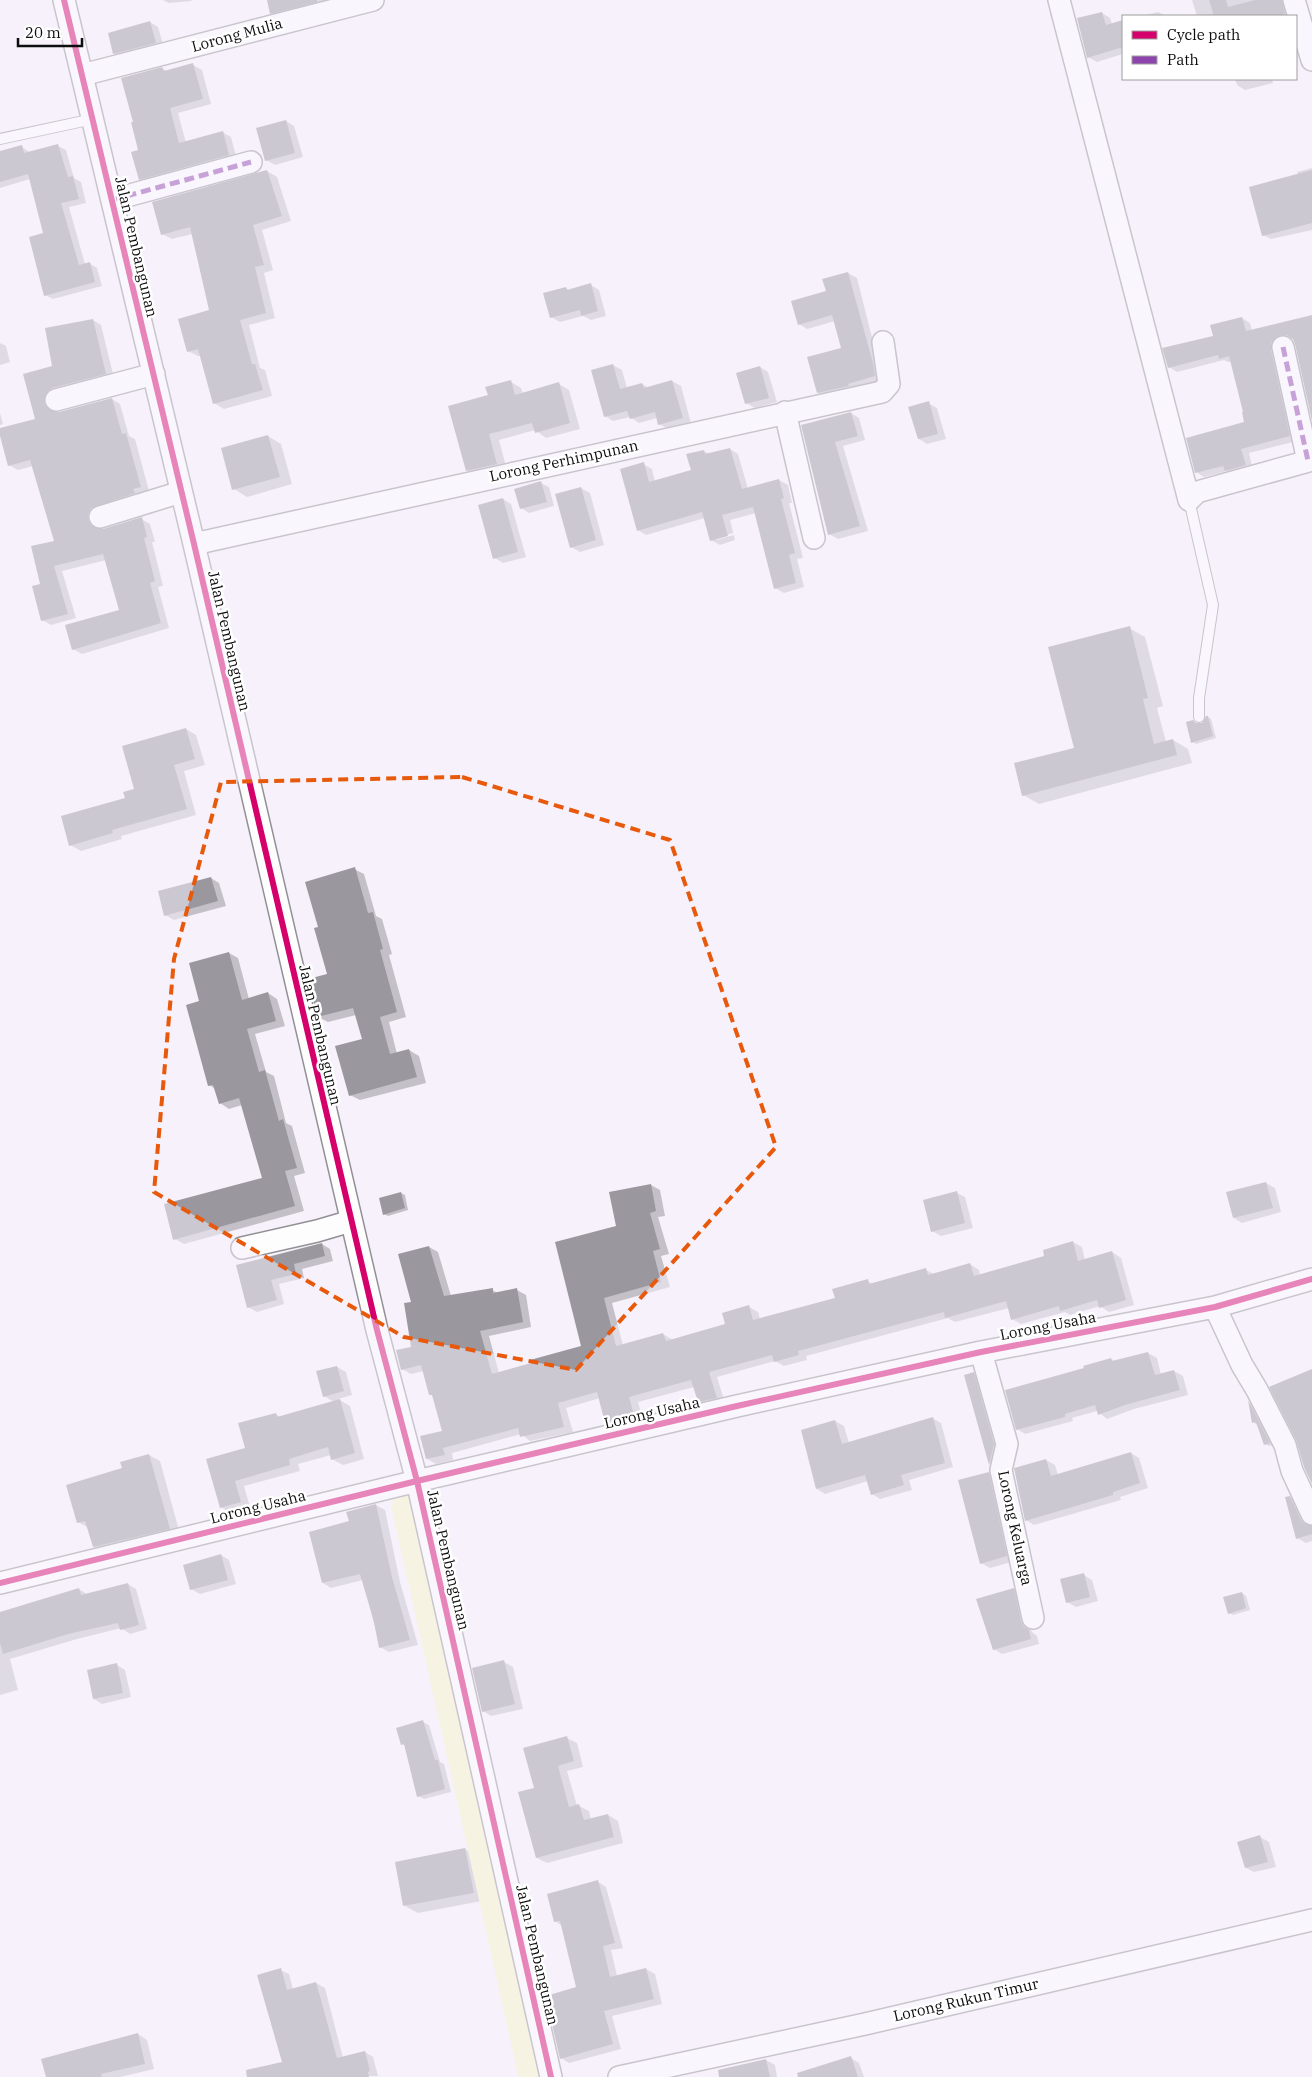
<svg xmlns="http://www.w3.org/2000/svg" width="1312" height="2077" viewBox="0 0 1312 2077" font-family="'IBM Plex Serif',serif">
  <rect width="100%" height="100%" fill="#f6f1fb"/>
  <path fill="#0003" fill-rule="evenodd" d="M163,0H191L192,1L169,3Z
    M268,0H326L328,5L280,18L271,13Z
    M1192,0H1291L1292,16H1197Z
    M1158,12L1166,16H1142Z
    M1102,13L1110,18L1112,24L1123,21V54L1097,62L1088,57Z
    M150,22L158,27L164,48L123,58L114,53Z
    M193,65L202,70L211,104L178,113L186,143L222,132L231,137L237,160L148,184L140,179V151L162,68L168,72Z
    M1235,79H1272L1273,83L1245,90L1237,85Z
    M286,121L294,126L303,157L275,165L266,160Z
    M58,146L66,150L74,178L81,182L86,203L69,207L85,264L89,263L97,268L102,286L53,299L45,295L44,234L30,179L0,188V153L22,147L31,153Z
    M1312,168V230L1271,239L1263,235L1298,175L1297,172Z
    M267,171L277,177L291,221L262,230L273,270L264,273L275,318L249,325L260,368L265,370L272,396L224,409L214,403L201,356H198L188,351L211,311L192,234L172,239L162,234Z
    M848,273L857,278L883,381L827,398L818,393L843,349L835,321L807,329L799,324L827,292Z
    M591,285L599,290L606,316L591,320L583,316L560,322L551,317L566,288L570,291Z
    M1242,318L1250,323L1252,331L1312,318V415L1294,339H1288L1297,441L1249,453L1253,470L1234,475L1227,471L1204,477L1196,472L1246,423L1232,361L1228,362L1224,360L1177,372L1169,367Z
    M93,320L101,325L114,378L52,408L54,412L59,413L112,399L120,404L129,436L135,439L149,491L96,526L98,529L103,530L141,519L150,524L155,542H152L163,586L158,587L169,628L82,654L73,649L121,611L106,560L62,571L76,618L51,625L42,620V585L55,541L33,466L18,470L9,465L0,430L36,420L54,367Z
    M0,343L6,346L10,362L0,365Z
    M613,365L622,370L627,388L642,384L649,388L672,381L681,386L691,423L668,429L659,424L657,418L639,423L630,417L613,421L605,416Z
    M760,367L768,372L777,402L755,408L746,403Z
    M511,382L521,388L523,394L559,384L569,390L580,429L546,438L535,430L499,440L507,470L478,476L467,470L489,396Z
    M928,403L937,408L946,439L927,444L919,439Z
    M0,413L3,424L0,425Z
    M851,413L859,418L865,440L843,446L868,531L838,539L829,534L802,426Z
    M268,436L281,444L292,484L247,497L234,489Z
    M730,449L738,454L748,489L779,480L788,485L792,503H789L803,558L797,559L804,587L784,593L775,588L756,513L730,520L735,540L720,545L711,540L705,518L646,535L638,530L643,464L652,469L655,482L692,471L703,451L710,454ZM733,533L734,535L716,540V538Z
    M541,483L549,487L554,506L529,513L521,508Z
    M581,488L590,493L604,545L580,552L571,547Z
    M503,499L511,504L526,557L503,563L495,558Z
    M1129,628L1145,637L1163,706L1157,708L1166,742L1173,740L1188,749L1192,763L1039,804L1023,795L1075,749Z
    M1208,717L1211,719L1216,738L1196,744L1193,742L1198,724H1203Z
    M186,729L196,735L205,765L184,771L196,815L121,836L122,839L81,851L70,845L136,790Z
    M354,869L364,874L376,916L382,919L392,954L389,955L406,1017L389,1022L397,1054L409,1050L419,1056L426,1083L360,1100L350,1095L363,1040L356,1015L328,1022L318,1017L328,975L320,928Z
    M211,878L219,883L226,906L174,920L165,915Z
    M229,953L238,958L249,999L268,993L277,999L285,1026L255,1034L266,1072L274,1076L286,1123L292,1126L305,1173L294,1176L304,1211L184,1244L175,1239L264,1179L242,1105L229,1109L220,1103L216,1089L209,1085L201,1002Z
    M1266,1183L1275,1188L1281,1212L1242,1223L1234,1218Z
    M651,1185L660,1190L665,1216L658,1217L669,1254L661,1256L670,1287L612,1303L623,1345L663,1334L673,1340L726,1325L749,1307L758,1312L760,1319L836,1298L868,1281L873,1284L926,1270L934,1274L970,1264L979,1270L980,1275L1046,1257L1073,1242L1082,1247L1085,1260L1112,1252L1121,1258L1134,1305L1109,1312L1100,1306L1070,1315L1065,1312L1021,1324L1012,1319L1009,1308L955,1322L948,1318L806,1356L807,1360L784,1366L775,1361L717,1377L725,1403L708,1407L699,1402L694,1387L638,1402L643,1420L615,1428L606,1422L600,1398L566,1408L573,1432L530,1441L521,1434L452,1453L453,1460L436,1464L427,1459L443,1432L434,1397L430,1394L424,1371L411,1374L402,1369L412,1348L413,1303L429,1247L438,1252L451,1296L492,1290L498,1293L517,1290L526,1295L531,1327L489,1336L499,1373L582,1347L617,1227Z
    M401,1193L405,1195L408,1210L388,1216L384,1214Z
    M957,1193L965,1197L973,1228L941,1236L932,1231Z
    M322,1244L330,1249L333,1261L302,1269L304,1278L279,1284L284,1304L257,1312L248,1307L237,1266Z
    M1148,1353L1157,1358L1161,1375L1174,1371L1183,1376L1188,1395L1134,1409L1107,1419L1097,1411L1072,1418L1073,1421L1025,1434L1017,1429L1086,1369L1111,1359L1116,1362Z
    M337,1367L346,1372L352,1395L338,1399L350,1406L364,1459L343,1465L332,1459L331,1455L298,1464L300,1471L244,1486L250,1507L231,1513L221,1507L247,1449L276,1414L280,1417L334,1402L324,1396Z
    M974,1374L980,1377L1000,1448L996,1467L990,1464L965,1376Z
    M1249,1403L1251,1404L1273,1445L1269,1446L1265,1444L1257,1425L1253,1422Z
    M932,1418L941,1423L953,1467L909,1480L912,1490L880,1499L872,1494L868,1481L825,1494L817,1489L835,1421L844,1426L849,1443Z
    M1131,1453L1139,1458L1148,1488L1120,1497L1121,1500L1034,1525L1026,1520L1046,1460L1055,1465L1058,1475Z
    M149,1455L160,1461L180,1534L105,1553L94,1547L89,1528L78,1522L124,1469Z
    M989,1473L997,1478L1015,1561L990,1568L981,1563Z
    M1289,1497L1298,1502L1310,1526L1312,1527V1541L1306,1543L1297,1538Z
    M376,1505L385,1510L400,1582L418,1645L389,1652L380,1647L363,1580L331,1588L323,1583L350,1522Z
    M221,1555L229,1560L236,1584L200,1594L191,1589Z
    M1084,1575L1092,1580L1098,1601L1076,1607L1067,1602Z
    M128,1584L136,1589L147,1629L130,1634L121,1628L77,1639L10,1659L18,1690L0,1695V1613L79,1589L88,1595Z
    M1014,1589L1022,1594L1029,1626L1032,1632L1037,1636L1039,1644L1002,1654L994,1649Z
    M1242,1593L1246,1596L1250,1610L1233,1615L1229,1613Z
    M504,1662L513,1667L523,1709L491,1716L483,1711Z
    M117,1665L125,1670L131,1697L102,1704L94,1699Z
    M423,1722L429,1725L440,1762L444,1764L451,1792L424,1799L418,1796L405,1746L402,1744Z
    M567,1738L577,1743L583,1767L567,1771L577,1806H579L589,1811L591,1820L608,1815L618,1821L623,1843L547,1863L537,1858L535,1789Z
    M1260,1837L1269,1842L1276,1867L1254,1872L1246,1868Z
    M465,1849L478,1857L487,1900L418,1913L405,1906Z
    M598,1882L606,1887L623,1948L611,1950L617,1976L646,1969L655,1974L662,2004L612,2016L621,2049L569,2063L561,2058L556,2025L577,1988L562,1926L555,1921Z
    M280,1970L289,1974L293,1989L316,1983L325,1988L343,2058L365,2052L373,2057L378,2076L247,2077L246,2072L283,2063Z
    M138,2034L147,2040L154,2069L120,2077H47Z
    M851,2058L859,2063L864,2077H831Z
    M766,2060L775,2065L777,2077H741Z"/>
  <g fill="none" stroke-linecap="round" stroke-linejoin="round">
    <path stroke="#f6f7c5" stroke-width="38" d="M411,1508L538,2077"/>
  </g>
  <path fill="#9a979e" d="M267,0H317V2L270,14Z
    M1209,0H1226L1228,7L1255,0H1282L1285,14L1277,16H1214Z
    M1102,12L1106,25L1123,20V47L1087,58L1077,18Z
    M150,21L156,43L113,54L108,33Z
    M193,63L203,99L170,108L179,143L223,131L229,155L139,180L131,152L138,150L131,122H133L121,78L162,67L164,71Z
    M286,120L295,153L265,161L256,128Z
    M58,144L68,177L73,176L79,199L61,203L79,265L90,262L95,282L44,296L29,237L43,233L28,174L0,182V151L22,145L24,153Z
    M267,170L282,216L253,225L264,265L255,267L266,313L240,320L252,364H255L263,390L213,404L198,349L187,352L178,319L209,310L190,227L161,235L152,202Z
    M1312,170V223L1262,236L1249,187Z
    M848,272L873,363L875,376L848,384L849,386L817,393L807,357L841,348L832,315L798,325L791,301L826,291L822,279Z
    M591,283L598,311L581,316L580,310L550,318L543,293L566,287L567,290Z
    M1312,315V421L1295,344L1293,339L1287,335H1280L1271,343V350L1290,436L1241,449L1246,465L1225,471L1223,466L1195,473L1186,438L1244,422L1242,412H1243L1229,356L1219,359L1218,355L1168,368L1162,348L1213,336L1210,325L1242,317L1246,331Z
    M93,319L106,374L52,388L47,392L44,403L48,409L59,412L112,398L122,434L126,433L141,487L133,489L135,493L91,508L88,514V520L92,526L103,529L142,517L147,537L144,538L155,581L150,583L161,623L72,650L65,625L119,610L103,554L54,566L68,614L41,621L32,586L40,584L31,546L54,541L30,460L8,466L0,436V428L35,419L23,374L52,366L45,328Z
    M613,364L620,389L642,383L644,388L672,380L683,418L658,425L655,412L630,419L627,411L604,417L591,370Z
    M760,366L769,398L745,404L736,373Z
    M511,380L515,395L559,382L570,423L535,433L532,423L489,434L497,464L466,471L448,406L488,395L485,387Z
    M929,401L938,434L918,439L908,407Z
    M851,412L858,436L835,442L860,526L828,535L801,425Z
    M268,435L280,477L232,490L221,448Z
    M730,448L742,489L779,479L784,498L781,499L795,553L789,555L796,583L774,589L753,507L722,515L728,536L710,541L702,512L637,531L620,469L644,462L649,482L691,470L686,454L704,450L705,454Z
    M541,481L547,502L520,509L514,489Z
    M581,487L596,540L570,548L555,494Z
    M503,498L518,552L493,559L478,505Z
    M1130,626L1148,698L1143,699L1154,744L1173,739L1177,755L1022,796L1014,763L1074,748L1048,647Z
    M1206,716H1208L1213,736L1191,743L1186,722L1193,720L1196,723H1202Z
    M186,728L195,759L174,765L187,809L112,830L113,833L69,846L61,816L125,798L123,792L134,789L122,746Z
    M355,867L368,913L373,912L383,949L380,950L397,1012L380,1017L390,1054L409,1049L417,1077L349,1096L335,1046L362,1039L353,1008L317,1017L308,979L327,974L314,928L318,927L305,882Z
    M211,877L218,901L164,916L158,891Z
    M229,952L242,1000L268,992L276,1021L247,1029L259,1072L265,1070L279,1121L283,1119L290,1144L297,1168L285,1171L295,1206L173,1240L164,1204L262,1178L239,1098L219,1104L213,1085L208,1086L186,1005L199,1001L189,963Z
    M1266,1182L1273,1208L1233,1218L1226,1192Z
    M651,1184L656,1211L650,1213L660,1249L653,1251L661,1282L604,1298L616,1346L663,1333L666,1341L725,1324L722,1313L749,1305L753,1320L835,1298L832,1289L868,1279L869,1284L926,1268L928,1275L970,1263L974,1276L1044,1256L1043,1250L1073,1241L1078,1261L1112,1251L1126,1300L1099,1308L1097,1300L1060,1311L1059,1306L1011,1320L1006,1301L945,1318L944,1312L798,1351L799,1355L774,1362L772,1355L709,1372L717,1398L698,1402L691,1380L629,1397L634,1415L605,1423L597,1392L558,1403L564,1427L520,1437L518,1428L443,1448L445,1455L426,1459L420,1436L442,1431L432,1395H429L421,1365L401,1370L396,1350L411,1347L404,1303L411,1302L398,1254L429,1246L444,1296L493,1288V1293L517,1288L523,1322L480,1331L492,1374L531,1363L530,1360L581,1346L555,1242L616,1226L609,1192Z
    M957,1191L965,1223L931,1232L923,1200Z
    M401,1192L405,1208L383,1215L379,1198Z
    M322,1243L325,1256L294,1264L296,1274L271,1280L277,1300L247,1308L236,1265Z
    M1148,1352L1155,1375L1174,1370L1180,1390L1125,1405L1098,1415L1095,1405L1065,1414V1417L1016,1430L1005,1390L1084,1368L1083,1366L1111,1358L1112,1361Z
    M337,1366L344,1391L323,1397L316,1371Z
    M1312,1369V1484L1304,1467L1296,1440L1269,1387Z
    M974,1372L994,1444L989,1465L964,1375Z
    M340,1399L355,1453L331,1460L328,1447L289,1459L290,1465L235,1481L241,1502L220,1508L206,1459L245,1448L238,1423L276,1413L277,1417Z
    M1248,1400L1270,1443L1264,1445L1256,1422L1252,1423Z
    M933,1417L945,1463L901,1475L904,1485L871,1495L865,1475L816,1489L801,1430L835,1420L842,1444Z
    M1131,1452L1140,1483L1113,1492V1495L1025,1521L1014,1468L1046,1459L1051,1476Z
    M149,1454L170,1529L93,1547L85,1521L77,1523L66,1485L122,1468L120,1462Z
    M989,1472L1007,1556L980,1564L958,1480Z
    M1290,1496L1301,1520L1305,1524L1312,1526V1534L1296,1539L1285,1497Z
    M376,1504L392,1577L410,1640L379,1648L374,1622L360,1574L322,1583L309,1532L349,1521L346,1512Z
    M221,1554L228,1580L190,1590L183,1565Z
    M1084,1573L1090,1597L1066,1603L1060,1579Z
    M128,1583L139,1625L120,1630L118,1623L68,1634L3,1654L0,1643V1612L79,1588L81,1595Z
    M1014,1588L1021,1621L1023,1626L1029,1630L1031,1639L993,1650L976,1599Z
    M1242,1592L1246,1608L1228,1614L1223,1597Z
    M504,1660L515,1704L482,1712L472,1668Z
    M117,1663L123,1693L93,1699L87,1670Z
    M423,1720L435,1760H438L445,1789L417,1797L404,1744L401,1745L396,1728Z
    M567,1736L574,1761L558,1766L569,1807L579,1804L584,1820L608,1814L614,1837L536,1858L518,1792L534,1788L523,1748Z
    M1260,1835L1268,1862L1245,1868L1237,1842Z
    M465,1848L474,1893L403,1906L395,1862Z
    M598,1880L615,1943L603,1946L610,1977L646,1968L654,1999L604,2011L613,2044L560,2059L552,2024H555L546,1996L576,1987L560,1921L554,1922L547,1894Z
    M281,1968L287,1990L316,1982L337,2058L365,2051L370,2071L368,2072L369,2077H247L246,2070L282,2062L257,1975Z
    M138,2033L145,2064L101,2074L102,2077H46L41,2059Z
    M851,2056L858,2077H798L797,2073Z
    M766,2059L770,2077H719L718,2070Z"/>
  <g fill="none" stroke-linecap="round" stroke-linejoin="round">
    <defs>
      <path id="lane" d="M0,139L93,119
        M1189,500L1213,605L1199,698V717"/>
      <path id="street" d="M64,0L194,544L377,1330L417,1481L551,2077
        M1059,0L1189,500
        M1294,0L1312,60
        M82,75L373,0
        M112,200L251,162
        M1283,347L1308,461
        M56,400L154,374
        M785,412L814,538
        M1189,500L1197,492L1312,460
        M100,517L181,492
        M194,544L882,392L889,384L883,342
        M242,1248L317,1231L351,1221
        M1215,1307L1242,1365L1257,1390L1285,1445L1292,1471L1312,1514
        M981,1352L1007,1444L1001,1470L1033,1618
        M0,1583L417,1481L737,1406L981,1352L1215,1307L1312,1279
        M619,2077L865,2024L1312,1920"/>
    </defs>
    <use href="#lane" stroke="#929094" stroke-width="12"/>
    <use href="#street" stroke="#929094" stroke-width="24"/>
    <use href="#lane" stroke="#fefdfe" stroke-width="10"/>
    <use href="#street" stroke="#fefdfe" stroke-width="21"/>
    <path stroke="#8e44ad" stroke-width="5" stroke-dasharray="10 5" stroke-linecap="butt" d="M112,200L251,162
      M1283,347L1308,461"/>
    <defs>
      <path id="cycleway" d="M64,0L194,544L377,1330L417,1481L551,2077
        M0,1583L417,1481L737,1406L981,1352L1215,1307L1312,1279"/>
    </defs>
    <use href="#cycleway" stroke="#fff" stroke-width="9"/>
    <use href="#cycleway" stroke="#d6006c" stroke-width="6"/>
  </g>
  <path d="M0 0H1312V2077H0ZM462,777L670,840L776,1147L576,1370L404,1337L154,1192L174,959L221,782Z" fill="#f6f1fb" fill-opacity=".55" fill-rule="evenodd"/>
  <path fill="none" stroke="#e8590c" stroke-width="4" stroke-dasharray="10 6" stroke-linejoin="round" d="M462,777L670,840L776,1147L576,1370L404,1337L154,1192L174,959L221,782Z"/>
  <g text-anchor="middle" stroke-width="5" stroke-linejoin="round" paint-order="stroke">
    <g font-size="15" fill="#0d0d0d" stroke="#fff">
      <text transform="translate(237 35) rotate(-15)" y="5">Lorong Mulia</text>
      <text transform="translate(136 247) rotate(77)" y="5">Jalan Pembangunan</text>
      <text transform="translate(564 461) rotate(-12)" y="5">Lorong Perhimpunan</text>
      <text transform="translate(229 641) rotate(77)" y="5">Jalan Pembangunan</text>
      <text transform="translate(320 1035) rotate(77)" y="5">Jalan Pembangunan</text>
      <text transform="translate(1048 1326) rotate(-11)" y="5">Lorong Usaha</text>
      <text transform="translate(652 1413) rotate(-13)" y="5">Lorong Usaha</text>
      <text transform="translate(258 1507) rotate(-14)" y="5">Lorong Usaha</text>
      <text transform="translate(1015 1528) rotate(78)" y="5">Lorong Keluarga</text>
      <text transform="translate(448 1560) rotate(77)" y="5">Jalan Pembangunan</text>
      <text transform="translate(537 1955) rotate(77)" y="5">Jalan Pembangunan</text>
      <text transform="translate(966 2000) rotate(-13)" y="5">Lorong Rukun Timur</text>
    </g>
  </g>
  <rect x="1122" y="15" width="175" height="65" fill="#ffffff" stroke="#9e9e9e"/>
  <rect x="1132" y="31" width="25" height="8" fill="#d6006c" stroke="#9e9e9e"/>
  <text x="1167" y="40" font-size="15" fill="#0d0d0d">Cycle path</text>
  <rect x="1132" y="56" width="25" height="8" fill="#8e44ad" stroke="#9e9e9e"/>
  <text x="1167" y="65" font-size="15" fill="#0d0d0d">Path</text>
  <path d="M18 38v8h64v-8" fill="none" stroke="#0d0d0d" stroke-width="2.5"/>
  <text x="25" y="38" font-size="15" fill="#0d0d0d" stroke="#ffffff" stroke-width="4" paint-order="stroke">20 m</text>
</svg>
